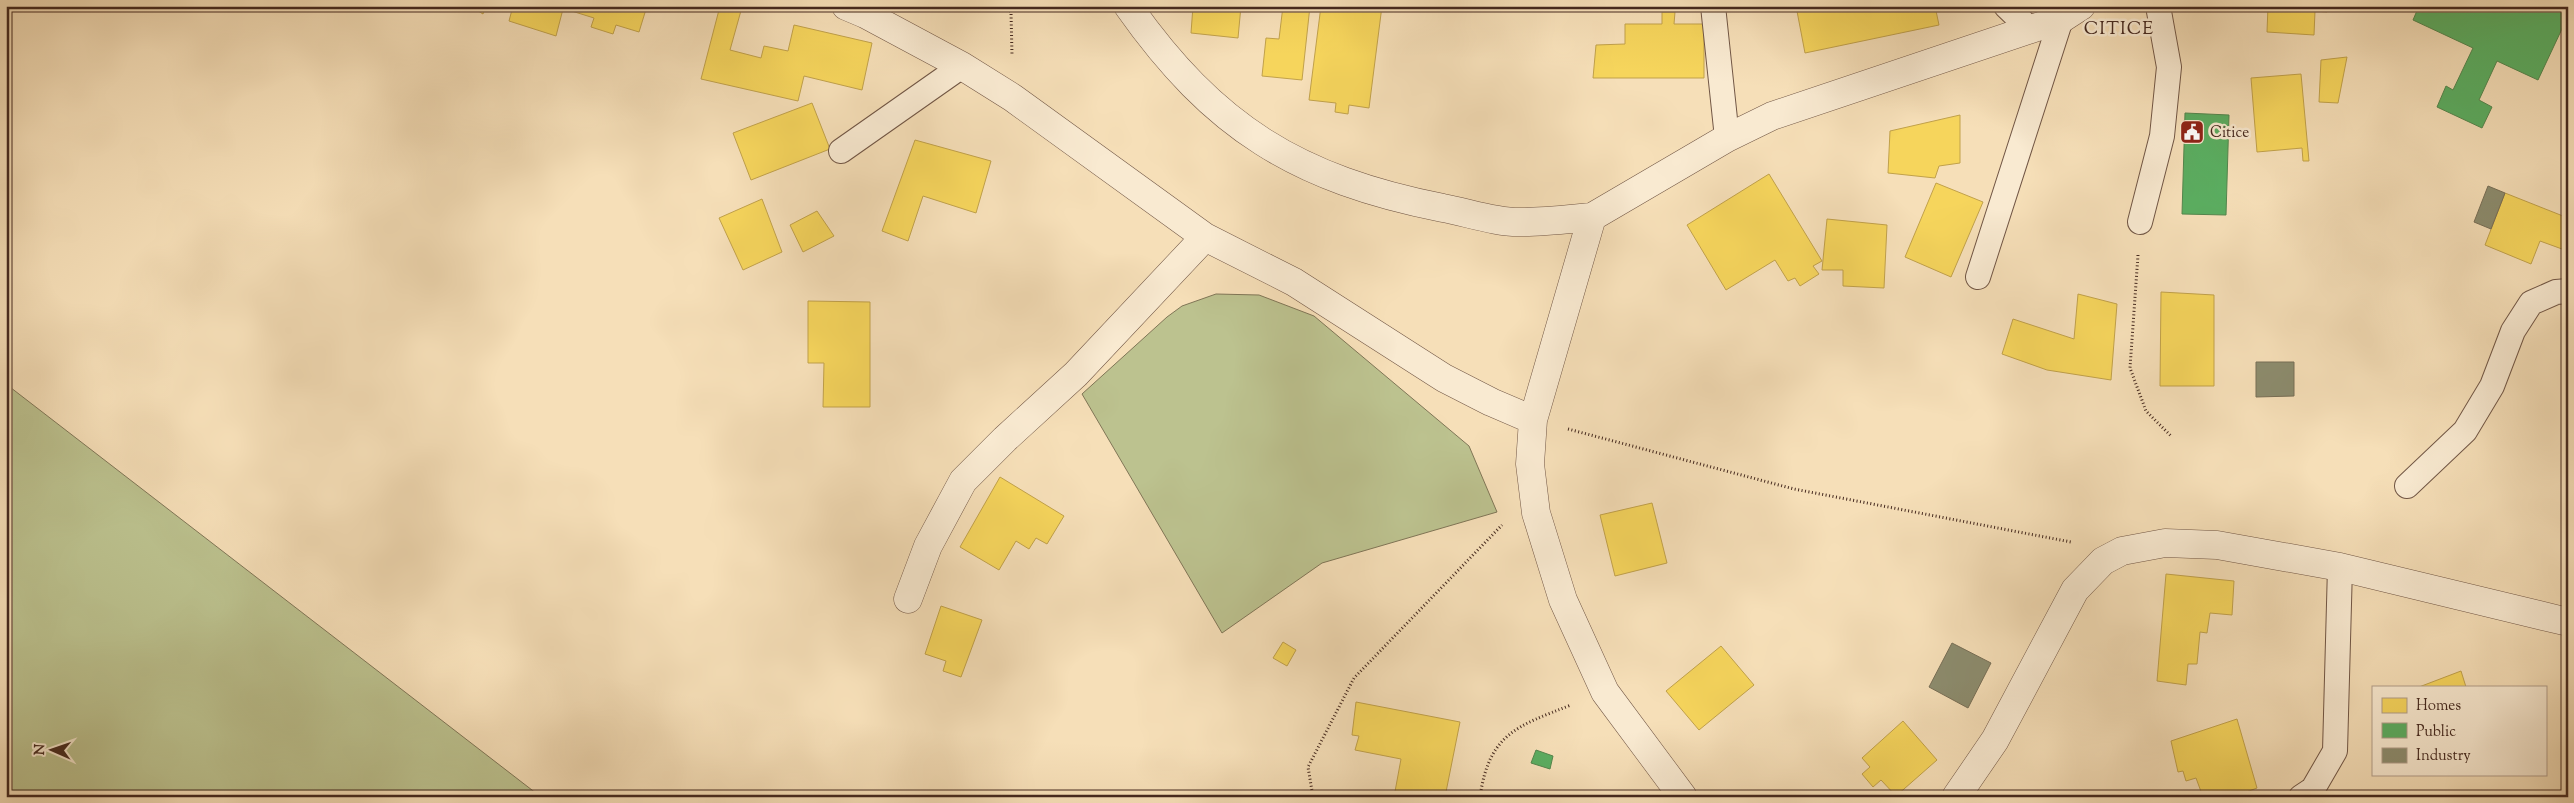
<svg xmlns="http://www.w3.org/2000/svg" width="2574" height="803" viewBox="0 0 2574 803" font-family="'Sorts Mill Goudy',serif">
  <rect width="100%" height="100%" fill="#f6dfb8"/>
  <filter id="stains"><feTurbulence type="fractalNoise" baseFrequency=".004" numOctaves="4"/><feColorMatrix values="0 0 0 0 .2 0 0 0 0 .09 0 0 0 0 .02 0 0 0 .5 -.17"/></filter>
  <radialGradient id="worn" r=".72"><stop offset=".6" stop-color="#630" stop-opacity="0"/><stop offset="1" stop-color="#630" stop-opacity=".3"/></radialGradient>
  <path fill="#bcc28f" stroke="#807657" d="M1216,294L1259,295L1314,316L1469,446L1497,512L1322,563L1222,633L1082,394L1167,317L1182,306Z
    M6,384L541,797H6Z"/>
  <path fill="#f6d55c" stroke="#c1a14a" d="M470,6H486L483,14Z
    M513,6H554L563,9L556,36L509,21Z
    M562,6H647L639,32L616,25L613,34L591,27L594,18L562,8Z
    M720,6L742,7L730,50L761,58L764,46L788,51L794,25L872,43L862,90L804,76L798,101L701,79Z
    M1193,6H1241L1238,38L1191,33Z
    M1283,6H1310L1302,80L1262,76L1266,38L1279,39Z
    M1321,6H1382L1369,108L1349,105L1348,114L1335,112L1336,103L1309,100Z
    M1796,6H1935L1939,25L1805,53Z
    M2268,6H2328L2327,12L2315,11L2314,35L2267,32Z
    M1662,12H1675L1674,24H1704V78H1593L1596,45L1625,44V24H1662Z
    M2347,57L2338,103L2319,102L2321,60Z
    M2301,74L2309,161H2303L2302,148L2257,152L2251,78Z
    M812,103L830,149L751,180L733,133Z
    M1960,115V163L1939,166L1935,178L1888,173L1890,131Z
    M915,140L991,161L976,213L923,196L908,241L882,231Z
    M1769,174L1822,261L1813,266L1819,274L1800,286L1795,278L1788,281L1775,260L1726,290L1687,225Z
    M1936,183L1983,202L1951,277L1905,257Z
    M2505,193L2568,218V234L2562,249L2540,241L2531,264L2485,245Z
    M762,199L782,252L743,270L719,218Z
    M817,211L834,236L803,252L790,225Z
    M1827,219L1887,225L1884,288L1843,286V270H1822Z
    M2161,292L2214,295V386H2160Z
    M2078,294L2117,304L2111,380L2047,370L2002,354L2013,319L2074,339Z
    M808,301L870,302V407H823L824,363H808Z
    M1000,477L1064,516L1047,544L1036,538L1029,549L1016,541L999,570L960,547Z
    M1652,503L1667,563L1615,576L1600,515Z
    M2166,574L2234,581L2232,615L2210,613L2207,633L2200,632L2197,664H2188L2186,685L2157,681Z
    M941,606L982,620L961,677L943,671L946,661L925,654Z
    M1283,642L1296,650L1287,666L1273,658Z
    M1721,646L1754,685L1699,730L1666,691Z
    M2461,671L2466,687H2419Z
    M1356,702L1460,722L1445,797H1394L1401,759L1355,750L1359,736L1352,735Z
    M2237,719L2257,788L2233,797H2203L2196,778L2186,781L2183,771L2178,772L2171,741Z
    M1903,721L1937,760L1896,796L1881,780L1873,787L1862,774L1870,767L1862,758Z"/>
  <path fill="#5aae61" stroke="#54864d" d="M2419,6H2568V16L2538,80L2497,61L2479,100L2492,107L2482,128L2437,107L2446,86L2453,90L2473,48L2413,20Z
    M2185,113L2229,115L2226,215L2182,214Z
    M1536,750L1553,756L1550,769L1531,763Z"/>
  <path fill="#8c8c6e" stroke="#776e56" d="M2488,186L2505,193L2491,229L2474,222Z
    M2256,362H2294V396L2256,397Z
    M1952,643L1991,663L1968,708L1929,687Z"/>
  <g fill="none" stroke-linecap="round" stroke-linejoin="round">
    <defs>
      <path id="service" d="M1713,6L1727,138
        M2006,6L2030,29
        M841,151L962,66
        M2140,222L2162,136L2169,67L2158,6
        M1978,277L2061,19
        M2407,486L2465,431L2492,386L2513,331L2531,303L2556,292L2568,291
        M2301,797L2313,789L2335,751L2340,567"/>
      <path id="minor" d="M846,6L865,14L962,66L1013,98L1205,237L1294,282L1444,378L1491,402L1533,420
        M1128,6C1214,128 1297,179 1443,208C1466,212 1497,223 1521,222C1545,222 1569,219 1592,217
        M908,599L928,546L963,481L1005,439L1076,374L1205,237
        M1683,797L1605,692L1563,600L1536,513L1530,464L1533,420L1592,217L1727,138L1772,116L2061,19L2081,6
        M1956,797L1995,740L2075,590L2103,561L2122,551L2165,543L2217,545L2340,567L2568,622"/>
    </defs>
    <use href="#service" stroke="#715645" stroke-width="26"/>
    <use href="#minor" stroke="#715645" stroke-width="29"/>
    <path stroke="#45291f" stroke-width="3" stroke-dasharray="1 2.5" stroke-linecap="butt" d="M1005,6L1011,12L1012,55
      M2138,255L2130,368L2146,411L2172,437
      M1568,429L1794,489L2071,542
      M1313,797L1308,767L1354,678L1502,525
      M1480,797C1489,733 1518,726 1571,705"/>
    <use href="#service" stroke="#f9ead1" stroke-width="24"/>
    <use href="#minor" stroke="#f9ead1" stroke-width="28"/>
  </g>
  <defs>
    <symbol id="civic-square" viewBox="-11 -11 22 22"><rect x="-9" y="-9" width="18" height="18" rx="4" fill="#8f2418" stroke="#f9ead1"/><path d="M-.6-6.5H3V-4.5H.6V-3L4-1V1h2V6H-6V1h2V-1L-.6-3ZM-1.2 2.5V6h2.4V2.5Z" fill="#fff"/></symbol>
  </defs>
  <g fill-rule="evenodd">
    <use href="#civic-square" x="2178" y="118" width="28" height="28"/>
  </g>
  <g text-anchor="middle" stroke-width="5" stroke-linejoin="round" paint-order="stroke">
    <g font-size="15" fill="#45291f" stroke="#f9ead1" text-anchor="start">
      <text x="2210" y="137">Citice</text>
    </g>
    <g font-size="18" letter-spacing="1" fill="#45291f" stroke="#f9ead1">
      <text x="2119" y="34">CITICE</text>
    </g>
  </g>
  <rect width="2574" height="803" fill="none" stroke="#f6dfb8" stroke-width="25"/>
  <rect x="8" y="8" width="2559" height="788" fill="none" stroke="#45291f" stroke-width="2.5"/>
  <rect x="12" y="12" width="2549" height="778" fill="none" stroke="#45291f"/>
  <rect x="2372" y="686" width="175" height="90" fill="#f9ead1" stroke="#b19d8a"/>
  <rect x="2382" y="698" width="25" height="15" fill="#f6d55c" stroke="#b19d8a"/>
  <text x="2416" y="710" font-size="15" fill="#45291f">Homes</text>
  <rect x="2382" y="723" width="25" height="15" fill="#5aae61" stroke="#b19d8a"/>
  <text x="2416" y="736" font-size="15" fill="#45291f">Public</text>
  <rect x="2382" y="748" width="25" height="15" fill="#8c8c6e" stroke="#b19d8a"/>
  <text x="2416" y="760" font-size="15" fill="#45291f">Industry</text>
  <g transform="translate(52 750) rotate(272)" stroke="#f9ead1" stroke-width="4" paint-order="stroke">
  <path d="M0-4L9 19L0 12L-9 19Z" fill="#45291f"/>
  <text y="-8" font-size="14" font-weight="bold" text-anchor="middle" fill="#45291f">N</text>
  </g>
  <rect width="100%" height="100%" filter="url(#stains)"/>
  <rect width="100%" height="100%" fill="url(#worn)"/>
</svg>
